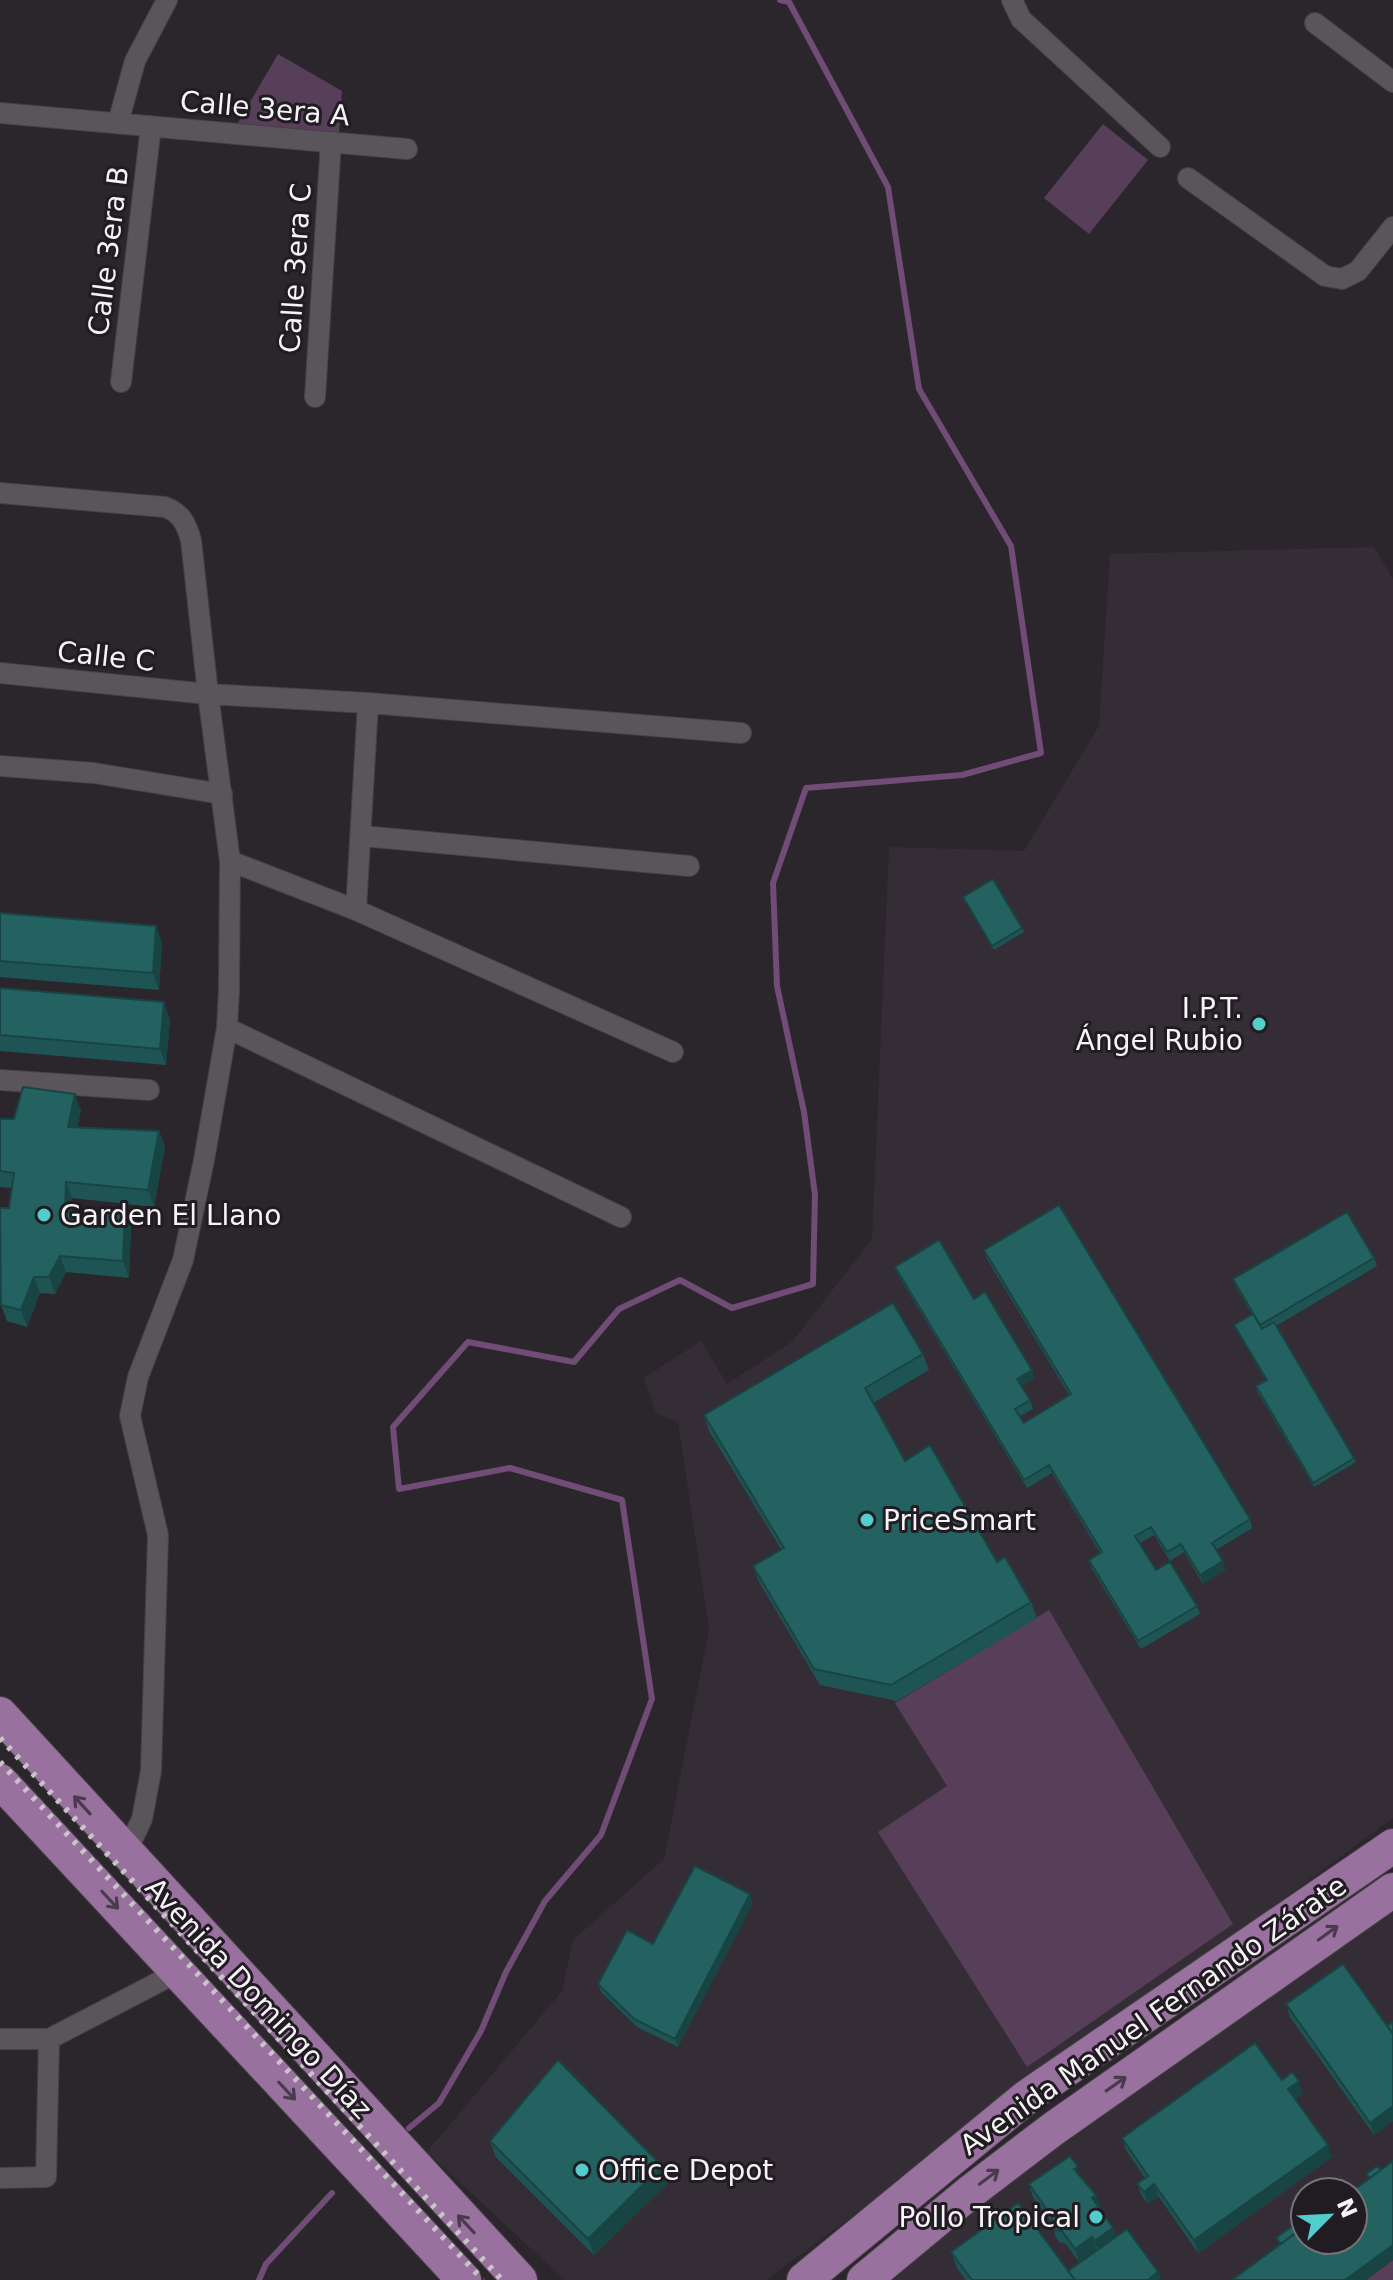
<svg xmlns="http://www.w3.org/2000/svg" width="1393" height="2280" viewBox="0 0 1393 2280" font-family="'DejaVu Sans',sans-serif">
  <rect width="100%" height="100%" fill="#2a262b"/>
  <path fill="#352d36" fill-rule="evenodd" d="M1374,547L1393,579V1818L766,2280H565L427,2152L562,1991L573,1940L664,1859L709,1629L678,1422L656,1413L644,1378L701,1341L727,1384L793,1341L872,1239L889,847L1024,851L1099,726L1110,554Z
    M1393,1912V2260L1366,2280H893L996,2185L1329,1951ZM1305,2192H1353V2240H1305Z"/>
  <path fill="#573f5a" d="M278,54L342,91L339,134L236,126Z
    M1103,124L1148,160L1089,234L1044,198Z
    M1049,1610L1233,1924L1027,2067L878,1832L947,1786L895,1703Z
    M1393,2260V2280H1366Z"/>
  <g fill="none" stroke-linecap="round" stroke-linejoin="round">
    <path stroke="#704c76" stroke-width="6" d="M409,2128L439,2103L481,2031L506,1972L545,1901L601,1835L652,1699L622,1500L510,1468L399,1489L393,1427L468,1342L574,1362L619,1309L680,1280L732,1308L813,1284L815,1195L804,1112L777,986L773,883L806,788L962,775L1041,753L1011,546L919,389L888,187L789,2L780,0
      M259,2280L266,2264L332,2193"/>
    <defs>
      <path id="street" d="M1012,0L1021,19L1160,147
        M1315,23L1393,82
        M0,113L407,149
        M118,123L135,61L167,0
        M1188,178L1325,276L1342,279L1358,271L1393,227
        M121,382L151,126
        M315,397L331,142
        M0,493L165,507C181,513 186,523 191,540L208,694L230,861L229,990L227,1028L204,1160L183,1260L138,1377L130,1416L158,1535L151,1771L142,1819L134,1836L122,1848
        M0,673L208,694L368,703L741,733
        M0,766L94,773L222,794
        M362,836L689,866
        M230,861L356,910L673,1052
        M356,910L368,703
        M227,1028L621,1217
        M0,1080L149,1090
        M0,2039H49L178,1972
        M0,2178L46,2177L49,2039"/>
      <path id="primary" d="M0,1714L520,2280
        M0,1781L464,2280
        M804,2280L1028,2096L1393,1846
        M864,2280L969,2193L1053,2129L1393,1890"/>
    </defs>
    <use href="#street" stroke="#454145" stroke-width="22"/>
    <use href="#primary" stroke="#454145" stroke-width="36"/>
    <use href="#street" stroke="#5a555a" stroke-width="20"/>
    <use href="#primary" stroke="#99719f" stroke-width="34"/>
    <path stroke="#c8c4c8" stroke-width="6" stroke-dasharray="4 8" stroke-linecap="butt" d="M0,1738L502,2280
      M0,1762L483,2280"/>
  </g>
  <path fill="#1e5453" d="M963,897L1022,928L1024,932L994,950Z
    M0,913L162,942L159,990L0,977Z
    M0,988L170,1019L166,1065L0,1051Z
    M81,1110L77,1128L159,1131L165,1147L154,1207L72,1198V1212L131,1227L129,1278L66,1272L55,1294L40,1293L27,1327L7,1321L1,1305L0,1208H9L12,1188L0,1187V1119H14Z
    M984,1250L1250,1519L1252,1528L1216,1550L1226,1569L1203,1584L1184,1552L1170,1561L1154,1535L1140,1543L1156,1570L1197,1606L1200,1614L1141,1649L1092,1569L1089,1560L1100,1553L1052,1473L1027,1488L898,1275L895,1267L974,1299L1032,1370L1035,1378L1021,1386L1030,1400L1033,1409L1020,1416L1024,1423L1069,1395L987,1259Z
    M1374,1258L1377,1266L1276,1326L1356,1462L1314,1487L1257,1391L1256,1386L1266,1381L1234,1325L1252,1314L1236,1287L1233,1279Z
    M923,1354L929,1370L873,1403L905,1461L997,1562L1031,1602L1037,1618L897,1701L820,1685L759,1582L753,1566L781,1549L709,1431L704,1415Z
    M753,1903L678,2047L637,2027L601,1992L598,1984L653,1944Z
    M1286,2004L1387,2026L1393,2022V2121L1374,2135L1290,2017Z
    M1282,2080L1303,2094L1295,2099L1332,2157L1198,2253L1159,2197L1148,2204L1142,2196L1137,2184L1145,2178L1126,2150L1122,2138Z
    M490,2141L662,2166L668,2183L594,2255L496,2157Z
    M1081,2178L1101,2207L1099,2208L1113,2228L1116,2237L1158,2272L1161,2280H966L957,2268L951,2252L1068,2271L1097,2250L1096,2249L1079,2262L1066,2244L1059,2242L1056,2238L1052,2223L1033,2197L1029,2184Z"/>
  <path fill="#184544" d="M156,926L162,942L159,990L153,973Z
    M164,1002L170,1019L166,1065L160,1049Z
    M75,1094L81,1110L74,1144L68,1127Z
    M159,1131L165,1147L154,1207L148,1190Z
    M66,1182L72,1198L71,1228L65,1212Z
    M125,1211L131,1227L129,1278L123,1261Z
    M60,1256L66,1272L55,1294L49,1277Z
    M34,1277L40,1293L27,1327L21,1310Z
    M1032,1370L1035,1378L1020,1387L1017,1379Z
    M1223,1561L1226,1569L1203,1584L1200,1575Z
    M750,1894L753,1903L678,2047L675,2039Z
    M1299,2081L1303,2094L1293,2101L1288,2089Z
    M1393,2106V2121L1374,2135L1370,2123Z
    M1328,2145L1332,2157L1198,2253L1194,2240Z
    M662,2166L668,2183L594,2255L588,2239Z
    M1154,2184L1159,2197L1148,2204L1144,2192Z
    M1096,2195L1101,2207L1097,2210L1092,2198Z
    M1113,2228L1117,2240L1099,2253L1094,2241Z
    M1092,2237L1096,2249L1079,2262L1075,2249Z
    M1393,2245V2260L1366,2280H1345Z
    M1158,2272L1161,2280H1148Z"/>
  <path fill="#236261" stroke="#184544" stroke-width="2" d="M993,879L1022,928L992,946L963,897Z
    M0,913L156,926L153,973L0,961Z
    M0,988L164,1002L160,1049L0,1035Z
    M23,1087L75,1094L68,1127L159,1131L148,1190L66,1182L65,1212L125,1211L123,1261L60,1256L49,1277H34L21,1310L1,1305L0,1208H9L14,1173L0,1171V1119H14Z
    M1059,1205L1250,1519L1212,1543L1223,1561L1200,1575L1181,1544L1167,1552L1151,1527L1135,1536L1156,1570L1170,1562L1197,1606L1138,1641L1089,1560L1102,1552L1049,1465L1024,1480L895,1267L939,1240L974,1299L985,1292L1032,1370L1017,1379L1030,1400L1015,1409L1024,1423L1071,1394L984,1250Z
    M1347,1212L1374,1258L1260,1325L1233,1279Z
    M893,1303L923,1354L865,1388L905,1461L930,1445L997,1562L1005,1557L1031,1602L891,1685L814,1669L753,1566L784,1548L704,1415Z
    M1253,1314L1262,1329L1274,1322L1354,1458L1313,1483L1256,1386L1267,1380L1234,1325Z
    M695,1866L750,1894L675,2039L634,2019L598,1984L627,1930L653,1944Z
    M1343,1964L1393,2034V2106L1370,2123L1286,2004Z
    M1393,2022V2034L1387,2026Z
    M1255,2043L1282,2080L1292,2072L1299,2081L1288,2089L1328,2145L1194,2240L1154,2184L1144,2192L1137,2184L1148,2176L1122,2138Z
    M558,2060L662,2166L588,2239L490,2141Z
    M1070,2156L1078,2167L1074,2169L1096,2195L1092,2198L1113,2228L1094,2241L1092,2237L1075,2249L1062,2231L1055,2230L1052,2226V2217L1029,2184Z
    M1393,2161V2245L1345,2280H1232L1305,2226V2240H1353V2192H1351Z
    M1377,2166L1381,2170L1370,2178L1366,2174Z
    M1018,2203L1075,2280H972L951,2252Z
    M1295,2224L1299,2230L1281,2244L1276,2238Z
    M1127,2229L1158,2272L1148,2280H1075L1068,2271Z"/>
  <defs><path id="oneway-shaft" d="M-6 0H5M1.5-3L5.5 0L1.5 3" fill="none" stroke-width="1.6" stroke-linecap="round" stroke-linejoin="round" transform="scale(2)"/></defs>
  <g stroke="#4a3a4d">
    <use href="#oneway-shaft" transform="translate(82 1805) rotate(-132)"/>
    <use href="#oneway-shaft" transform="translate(110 1900) rotate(47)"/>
    <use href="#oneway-shaft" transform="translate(1328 1933) rotate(-36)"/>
    <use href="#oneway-shaft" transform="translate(1116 2084) rotate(-35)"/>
    <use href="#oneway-shaft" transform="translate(287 2091) rotate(47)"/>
    <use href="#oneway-shaft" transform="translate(989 2177) rotate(-37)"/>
    <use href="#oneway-shaft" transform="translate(466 2224) rotate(-133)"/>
  </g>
  <g fill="#52cdcc" stroke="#201c21" stroke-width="3">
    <circle cx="1259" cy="1024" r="8"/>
    <circle cx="44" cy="1215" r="8"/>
    <circle cx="867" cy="1520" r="8"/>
    <circle cx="582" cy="2170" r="8"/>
    <circle cx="1096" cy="2217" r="8"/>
  </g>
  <g text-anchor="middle" stroke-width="6" stroke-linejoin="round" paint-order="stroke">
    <g font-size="28" fill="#f7f4f7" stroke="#201c21">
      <text transform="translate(265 108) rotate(5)" y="10">Calle 3era A</text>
      <text transform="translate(108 251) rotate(-83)" y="10">Calle 3era B</text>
      <text transform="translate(295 268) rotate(-86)" y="10">Calle 3era C</text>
      <text transform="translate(106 656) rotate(6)" y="10">Calle C</text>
      <text transform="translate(259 1998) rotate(47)" y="10">Avenida Domingo Díaz</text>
      <text transform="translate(1153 2015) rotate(-35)" y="10">Avenida Manuel Fernando Zárate</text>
    </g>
    <g font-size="28" fill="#f7f4f7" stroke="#201c21" text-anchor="start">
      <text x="1243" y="1018" text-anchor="end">I.P.T.<tspan x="1243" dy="32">Ángel Rubio</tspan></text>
      <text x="60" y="1225">Garden El Llano</text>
      <text x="883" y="1530">PriceSmart</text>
      <text x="598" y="2180">Office Depot</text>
      <text x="1080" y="2227" text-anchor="end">Pollo Tropical</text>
    </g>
  </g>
  <g transform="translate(1329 2216) rotate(66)"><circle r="38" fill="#201c21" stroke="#767277" stroke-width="2"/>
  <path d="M0-6L14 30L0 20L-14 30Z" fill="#52cdcc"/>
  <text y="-12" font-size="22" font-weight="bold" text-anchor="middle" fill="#f7f4f7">N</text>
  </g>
</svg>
